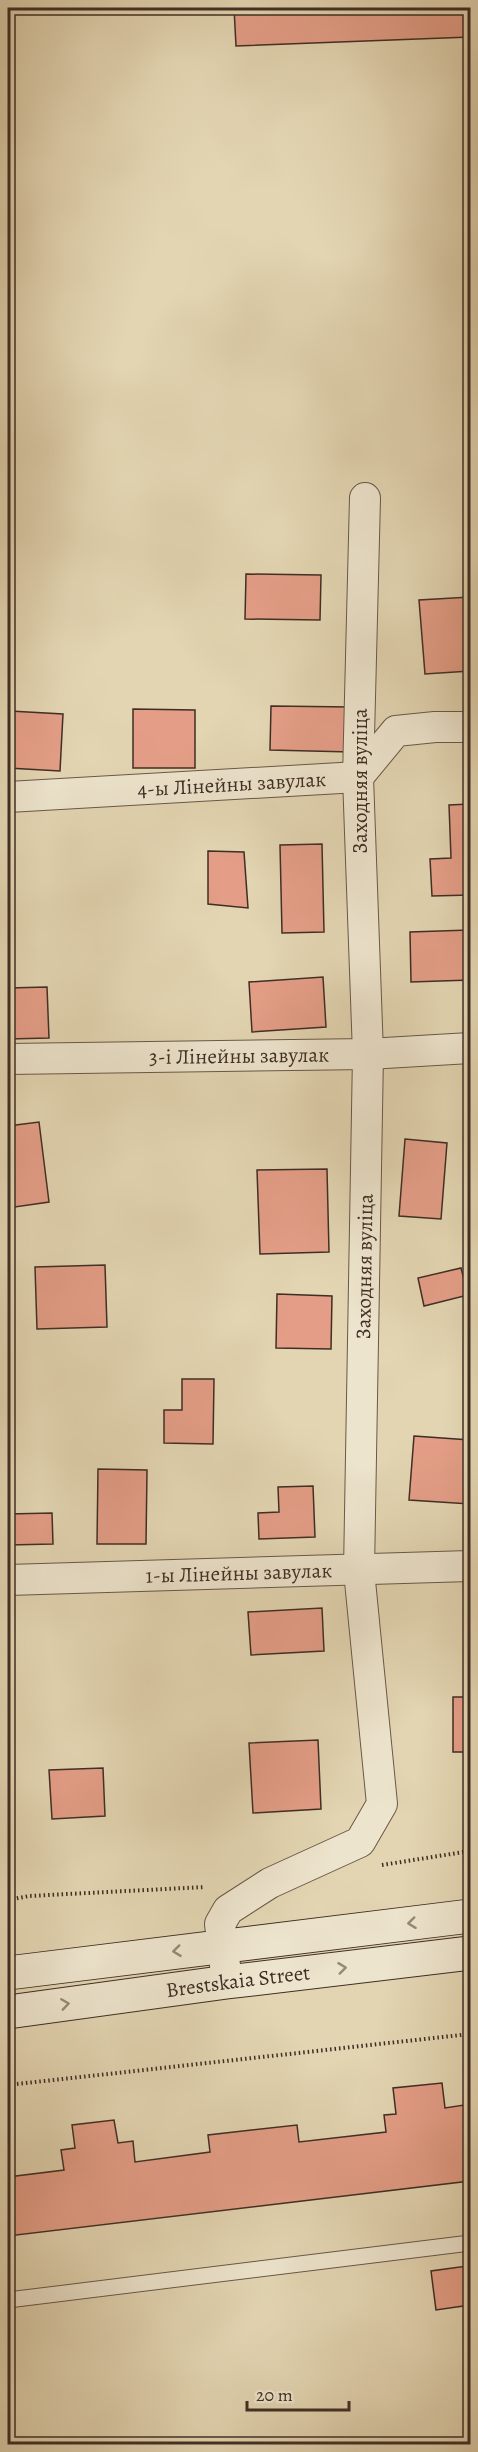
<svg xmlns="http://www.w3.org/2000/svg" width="478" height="2452" viewBox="0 0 478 2452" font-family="Alegreya,serif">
  <rect width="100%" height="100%" fill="#e3d5b2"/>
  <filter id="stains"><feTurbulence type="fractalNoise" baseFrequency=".00333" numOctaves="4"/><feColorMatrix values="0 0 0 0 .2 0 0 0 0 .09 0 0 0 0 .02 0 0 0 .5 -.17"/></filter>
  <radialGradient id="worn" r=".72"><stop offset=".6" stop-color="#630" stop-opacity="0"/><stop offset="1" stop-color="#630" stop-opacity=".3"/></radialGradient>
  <path fill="#e49e87" stroke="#3f2e25" stroke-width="1.5" d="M234,8H470V37L236,46Z
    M246,574L321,575L320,620L245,619Z
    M470,597V671L425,674L419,600Z
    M271,706L352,707L351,752L270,750Z
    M133,709L195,710V768H133Z
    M10,711L63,714L60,771L8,768Z
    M470,804V895L432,896L430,859L451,858L449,805Z
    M322,844L324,932L282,933L280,845Z
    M208,851L244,852L248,908L208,904Z
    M469,930L470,980L411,982L410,932Z
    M323,977L326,1027L252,1032L249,982Z
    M47,987L49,1038L8,1039V988Z
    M39,1122L49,1202L8,1208V1126Z
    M405,1139L447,1143L441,1219L399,1216Z
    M327,1169L329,1252L260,1254L257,1170Z
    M105,1265L107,1327L37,1329L35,1267Z
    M461,1268L468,1295L424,1306L418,1278Z
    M277,1294L332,1296L331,1349L276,1348Z
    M182,1379H214L213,1444L164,1443V1410H182Z
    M414,1436L470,1440V1504L409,1500Z
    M98,1469L147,1470L146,1544H97Z
    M313,1486L315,1537L259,1539L258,1513L279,1512L278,1487Z
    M52,1513L53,1544L8,1545V1514Z
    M322,1608L324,1651L251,1655L248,1612Z
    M453,1697H470V1752H453Z
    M318,1740L321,1809L253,1813L249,1743Z
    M103,1768L105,1816L52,1819L49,1770Z
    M442,2083L445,2108L464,2105L466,2122H470V2181L8,2236V2177L64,2170L61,2150L75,2148L72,2125L114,2120L118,2143L133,2141L135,2162L210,2152L208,2135L297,2125L299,2142L386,2132L384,2115L396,2114L393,2088Z
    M467,2266L470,2305L436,2310L431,2271Z"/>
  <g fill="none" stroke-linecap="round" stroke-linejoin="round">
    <defs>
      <path id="lane" d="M8,2300L470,2243"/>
      <g id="street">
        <path id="s1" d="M8,797L358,777L396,731L435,727H470"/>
        <path id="s2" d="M8,1059L368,1054L470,1048"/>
        <path id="s3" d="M8,1580L470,1566"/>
        <path id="s4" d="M227,1982L220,1924L228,1910L270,1883L360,1842L382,1804L359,1571L368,1054L358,777L365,498"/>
      </g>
      <g id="secondary">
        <path d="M8,1973L470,1916"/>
        <path id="s5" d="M8,2012L227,1982L470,1953"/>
      </g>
    </defs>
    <use href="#lane" stroke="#685848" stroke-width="17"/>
    <use href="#street" stroke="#685848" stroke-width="32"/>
    <use href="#secondary" stroke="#3f2e25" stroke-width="35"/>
    <path stroke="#3f2e25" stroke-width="4" stroke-dasharray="1.5 3" stroke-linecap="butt" d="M382,1865L470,1851
      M8,1900L29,1896L205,1887
      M8,2085L470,2034"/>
    <use href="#lane" stroke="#ede4cd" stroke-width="15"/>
    <use href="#street" stroke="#ede4cd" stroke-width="30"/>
    <use href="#secondary" stroke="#ede4cd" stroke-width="33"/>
  </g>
  <defs><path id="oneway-chevron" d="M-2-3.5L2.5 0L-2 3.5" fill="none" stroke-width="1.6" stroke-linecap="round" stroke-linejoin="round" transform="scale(1.5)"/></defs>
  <g stroke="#968979">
    <use href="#oneway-chevron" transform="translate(412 1923) rotate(173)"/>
    <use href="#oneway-chevron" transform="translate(177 1951) rotate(173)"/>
    <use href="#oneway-chevron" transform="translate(342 1968) rotate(-7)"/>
    <use href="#oneway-chevron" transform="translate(65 2004) rotate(-8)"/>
  </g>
  <g text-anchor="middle" stroke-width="6" stroke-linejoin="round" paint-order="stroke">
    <g font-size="21" fill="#3f2e25" stroke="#ede4cd">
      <text transform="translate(360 781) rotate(-90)" y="7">Заходняя вуліца</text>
      <text dy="7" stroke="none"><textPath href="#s1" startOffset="224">4-ы Лінейны завулак</textPath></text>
      <text dy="7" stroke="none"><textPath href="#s2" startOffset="231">3-і Лінейны завулак</textPath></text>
      <text dy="7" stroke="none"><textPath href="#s4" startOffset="806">Заходняя вуліца</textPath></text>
      <text dy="7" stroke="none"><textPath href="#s3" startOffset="231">1-ы Лінейны завулак</textPath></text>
      <text dy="7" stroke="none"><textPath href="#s5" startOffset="232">Brestskaia Street</textPath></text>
    </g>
  </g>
  <rect width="478" height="2452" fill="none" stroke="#e3d5b2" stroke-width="30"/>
  <rect x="9" y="9" width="460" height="2434" fill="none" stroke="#3f2e25" stroke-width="3"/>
  <rect x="15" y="15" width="448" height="2422" fill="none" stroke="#3f2e25" stroke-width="1.5"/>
  <path d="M247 2401v9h102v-9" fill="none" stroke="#3f2e25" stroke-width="3"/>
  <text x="256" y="2401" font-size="18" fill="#3f2e25" stroke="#ede4cd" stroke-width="4.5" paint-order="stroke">20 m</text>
  <rect width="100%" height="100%" filter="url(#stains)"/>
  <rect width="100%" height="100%" fill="url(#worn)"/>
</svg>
